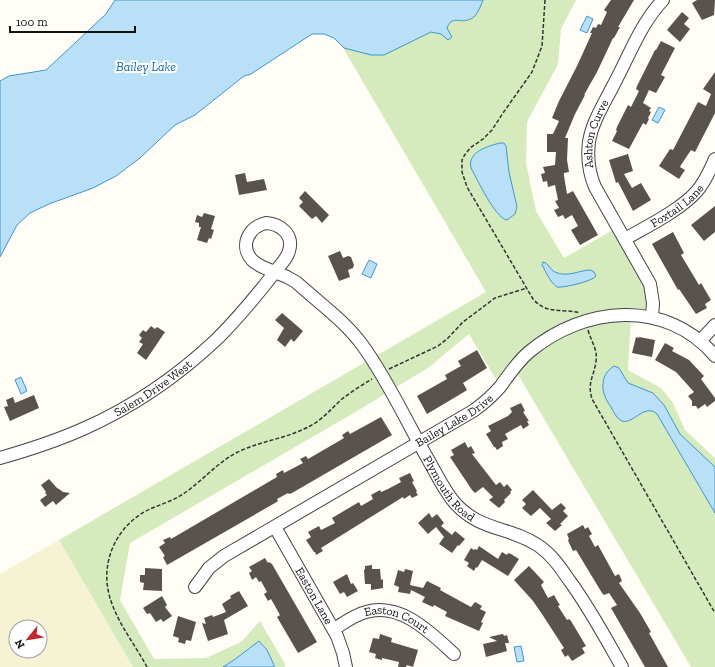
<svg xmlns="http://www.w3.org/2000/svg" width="715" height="667" viewBox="0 0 715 667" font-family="'Zilla Slab',serif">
  <rect width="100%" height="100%" fill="#fffdf5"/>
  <path fill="#f6f3d4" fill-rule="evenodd" d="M59,540L133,667H0V574ZM16,627H40V651H16Z"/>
  <path fill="#d5ebbd" d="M315,0H576L561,29L558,64L527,122L526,163L536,211L564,258L618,227L645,275L652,317L631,315L628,370L661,388L673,403L685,430L715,458V667H691L514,368L500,386L469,334L428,368L352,414L130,543L120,600L154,659L206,658L241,642L260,621L285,664V667H133L59,540L486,292Z"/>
  <path fill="#b9e0f7" stroke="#3f96cf" d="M115,0H483C480,7 477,18 468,20C459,23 452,15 447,28L452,37L448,40L441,34L431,32L384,55H371L344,48L334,38L324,34H312L251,74L244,76L195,115L175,125L140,158L116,176L93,188L49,204L30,213L17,225L0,257V81L9,76L46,70L106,14Z
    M587,16L593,19L587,33L580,30Z
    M659,107L665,110L658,123L652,120Z
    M500,143H504L506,146L509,172L517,207L515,214L507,220C495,218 477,179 471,168C467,152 488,146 500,143Z
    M369,260L377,264L371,278L362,274Z
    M543,262C549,263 550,270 555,272C567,278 579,270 591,270L594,272L596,276C593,281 564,288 557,287C550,282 546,272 542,265Z
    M614,366L619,368L628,383L653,393L664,405L680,434L715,467V513L657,414C644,402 631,428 620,420C616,417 613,411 611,407C606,400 602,392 603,384C603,376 608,370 614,366Z
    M21,377L27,391L21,394L15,380Z
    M259,641L267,650L274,665V667H223L234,660Z
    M521,646L524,661L517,662L514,647Z"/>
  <path fill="#5a524d" d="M611,0H634L618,27H620L614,38H613L597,72L584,95H585L575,114L565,138H568L567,160L569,172L564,173V176L567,194L573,191L598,235L580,245L571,230L578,226L572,215L565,219L563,215L558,217L554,210L559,208L555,201L558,200L555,185L548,187L547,181L543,182L541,174L545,173L543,167L555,165L556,152H547V134H553L559,121L552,118L559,101L577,66L592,33H590L593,27L596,28L598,24L601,25L607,12L604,10Z
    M697,0H715L714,15L702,20L692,3Z
    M682,12L689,18L684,24L690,29L680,42L667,30Z
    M661,41L675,48L661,75L665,77L656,93L649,90L643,103L651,108L649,111L651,112L648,118L649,119L646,125L643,123L629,149L612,141L617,131L616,130L617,127L628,105L631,107L639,91L636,89L637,86L655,50H656Z
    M715,72V113L695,152L691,150L681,165L680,167L685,170L679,179L659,166L670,149L673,150L698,102L706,106L711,94L703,89Z
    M628,154L633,171L624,174L632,188L641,183L651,200L633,211L618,182L616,183L609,160Z
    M245,173L247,182L264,179L267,190L239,195L235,175Z
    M305,191L329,215L322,223L316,216L312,219L299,206L303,202L299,198Z
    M715,206V232L704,241L691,225Z
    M204,213L215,216L211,229L214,230L211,239L209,238L207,243L197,240L201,227H199V223L195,222L197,215L202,217Z
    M673,232L684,253L681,255L699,285L701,283L711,300L705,304L707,308L696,314L679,289L678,290L652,244Z
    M340,251L343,258L348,256L351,257L354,265L353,268L348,270L350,277L339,281L328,256Z
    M282,313L303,331L294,342L291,339L285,347L277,340L284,328L275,320Z
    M151,326L155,329L157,327L165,332L146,360L137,353L143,344L139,342L142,338L139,335L143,330L146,332Z
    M636,337L639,338V337L655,340L652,357L632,353Z
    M665,343L674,348L672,351L689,360L704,376L701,379L715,398V401L707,407L705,404L698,409L696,406H692V401L688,396L694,392L676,372L655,360Z
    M477,350L487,368L463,383L467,390L464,392L427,414L417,396L447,379L445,375L461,366L458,361Z
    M34,395L39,408L10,421L4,407L8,406L6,400L13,397L15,403Z
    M521,403L525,411L523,412L529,421H527L529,425L523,429L521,425L505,434L508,439L502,442L503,446L497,450L495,447H494L486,434L491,431L488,426L508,416L512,412L510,408Z
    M381,417L392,435L292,493L289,494L288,493L277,499L278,501L275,503L167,565L163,557L165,556L159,547L165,543L163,540L170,537L171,539L277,477L276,474L283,470L284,473L303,463L300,459L306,456L308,459L339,441L344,438L342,435L348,431L350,434Z
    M465,442L468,448L471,446L475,453L472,454L496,485L500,482L504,487L507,484L512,490L510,492L511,493L504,500L505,502L499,508L489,500L493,497L483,487L475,493L472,490L450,457L454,455L451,450Z
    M410,473L414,481L412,482L417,491L416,492L418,495L412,498L410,495L404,499L403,497L321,548L323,551L316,555L315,552H314L306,540L311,537L308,532L319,526L321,530L335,523L332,518L359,502L361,506L373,499L371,495L380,490L381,492L388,489L401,482L399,478Z
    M49,479L57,488L59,489L63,492L70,493L56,505L53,501L45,507L40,500L47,495L45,493L46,492L41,485Z
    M533,490L552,510L561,503L566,508L563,511L568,516L560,524L562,525L555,531L546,523L551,519L540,508L531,516L522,508L526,504L522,500Z
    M429,513L432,518L437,514L444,523L441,526L452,535L455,531L465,539L459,546L458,545L452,553L439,544L444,537L436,527L428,534L418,523Z
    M583,525L585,529L588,527L592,534L589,536L595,547L598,545L615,576L619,574L622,581L619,583L640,613L651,632L649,633L668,667H645L611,608L617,605L609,593L604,595L602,593L576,550L573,551L569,543L568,540L569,539L567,534Z
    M479,546L498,559L502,552L507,555L508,553L511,554L519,559L508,576L482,560L477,568L476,567L474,571L467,566L469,563L464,560L471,548L474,550L475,549L477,550Z
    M265,558L268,563L269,562L272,564L317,642L298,653L277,617L280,615L271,599L268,601L264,594L267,592L261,581L259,582L256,577L252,580L249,573L252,571L249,567Z
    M372,565V569H380L381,580L383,579V588L371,590V584H365L364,570L365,569V566Z
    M529,566L544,582L541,585L548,598L554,595L558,602L560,605L558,606L567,620L569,619L571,621L586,646L582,648L585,653L572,661L568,655L565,657L561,650L564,648L542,614L533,601L514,580Z
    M145,568L162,569V591L143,590L144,583L140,582V575H145Z
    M405,569L413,571L410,585L423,588L427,581L441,588L440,590L471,607L475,602L482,606L480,609L486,612L481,622L483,623L479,631L445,616L447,612L434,605L433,607L422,602L425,597L411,590L410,594L398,592L399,587L394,585L398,570L404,572Z
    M347,574L351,584L353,583L358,591L347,597L344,592L340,594L333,582Z
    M239,591L248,606L224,620L228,634L208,641L202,623L206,624L204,618L212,615L213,617L226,612L222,604L231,598L230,596Z
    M162,596L167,605L165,607L172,616L163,622L161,619L156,622L150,613L147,614L143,608Z
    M178,616L196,622L191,641L186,640L185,644L178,642L179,638L173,636Z
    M380,634L392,638L391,642L418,650L413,667L407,665L406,667H398L399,662L382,658V660L375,658L376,654L369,652L373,638L379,639Z
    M503,634L504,636L507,635L509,643H505L507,651L486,657L483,644L497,641L489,637Z"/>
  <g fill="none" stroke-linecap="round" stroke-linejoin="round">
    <defs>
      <g id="minor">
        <path d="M266,223C281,224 294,235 289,251C287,259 280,265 275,272C267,269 258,266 252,260C239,245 249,227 266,223Z"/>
        <path id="s1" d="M625,239C646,227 682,209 697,191C705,182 710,170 715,159"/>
        <path id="s2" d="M652,317L653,303L650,284L595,187C589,173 587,158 589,142C592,122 605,102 614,84C629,56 641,23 663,0"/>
        <path d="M700,341L715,325"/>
        <path id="s3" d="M0,458C28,450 56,441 83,429C133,407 178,376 218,338C238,318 257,295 275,272L287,277L296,282C318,302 345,321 363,346C389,382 407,423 429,461C437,475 444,490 454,502C480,532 510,526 539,546C552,555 560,567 569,580C589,607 605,637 622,667"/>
        <path id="s4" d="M275,527L337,636L343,653L346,667"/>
        <path id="s5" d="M195,587L209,568L224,556L473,411C483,404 492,396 500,387C509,375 517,362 529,352C584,306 666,298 715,356"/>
        <path id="s6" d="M334,629C344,623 354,615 366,612C401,602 431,633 454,654"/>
      </g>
    </defs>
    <use href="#minor" stroke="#444" stroke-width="14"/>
    <path stroke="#333" stroke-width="1.5" stroke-dasharray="4 2" stroke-linecap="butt" d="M545,0L542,46L532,72L503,113L492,130L483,139L470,148L464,156L462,160V172L467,187L533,299C547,315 562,308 580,313
      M588,330C591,341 598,350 596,361C594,377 587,382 592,399L715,613
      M389,369L438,346L448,338L463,322L495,298L527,288
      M147,667C131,637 104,607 107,571C109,544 126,520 150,509C162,504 175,500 186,492C203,480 217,463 236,453C259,441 286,439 310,426C322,420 331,409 342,399C351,392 362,385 372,379"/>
    <use href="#minor" stroke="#fff" stroke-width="12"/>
  </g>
  <g text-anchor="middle" stroke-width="4" stroke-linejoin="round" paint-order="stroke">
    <g font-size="12" fill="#111" stroke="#fff">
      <text dy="4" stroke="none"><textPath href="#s2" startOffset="200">Ashton Curve</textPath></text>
      <text dy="4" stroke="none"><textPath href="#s1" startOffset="62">Foxtail Lane</textPath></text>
      <text dy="4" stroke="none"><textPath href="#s3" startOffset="169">Salem Drive West</textPath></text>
      <text dy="4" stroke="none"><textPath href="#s5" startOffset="310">Bailey Lake Drive</textPath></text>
      <text dy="4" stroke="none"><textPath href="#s3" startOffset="622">Plymouth Road</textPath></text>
      <text dy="4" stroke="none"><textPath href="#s4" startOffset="79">Easton Lane</textPath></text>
      <text dy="4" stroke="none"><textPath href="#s6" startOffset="69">Easton Court</textPath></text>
    </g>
    <g font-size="13" font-style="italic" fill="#1768a6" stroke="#fff">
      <text x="146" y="71">Bailey Lake</text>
    </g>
  </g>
  <g transform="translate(28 639) rotate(240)"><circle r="19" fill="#ffffff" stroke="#a0a0a0"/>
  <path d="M0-3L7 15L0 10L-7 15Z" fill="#c4262e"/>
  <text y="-6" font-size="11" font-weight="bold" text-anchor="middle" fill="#111111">N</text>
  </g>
  <path d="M10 26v6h125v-6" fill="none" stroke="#111111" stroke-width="2"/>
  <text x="16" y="26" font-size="12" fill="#111111" stroke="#ffffff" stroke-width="3" paint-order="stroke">100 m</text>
</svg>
